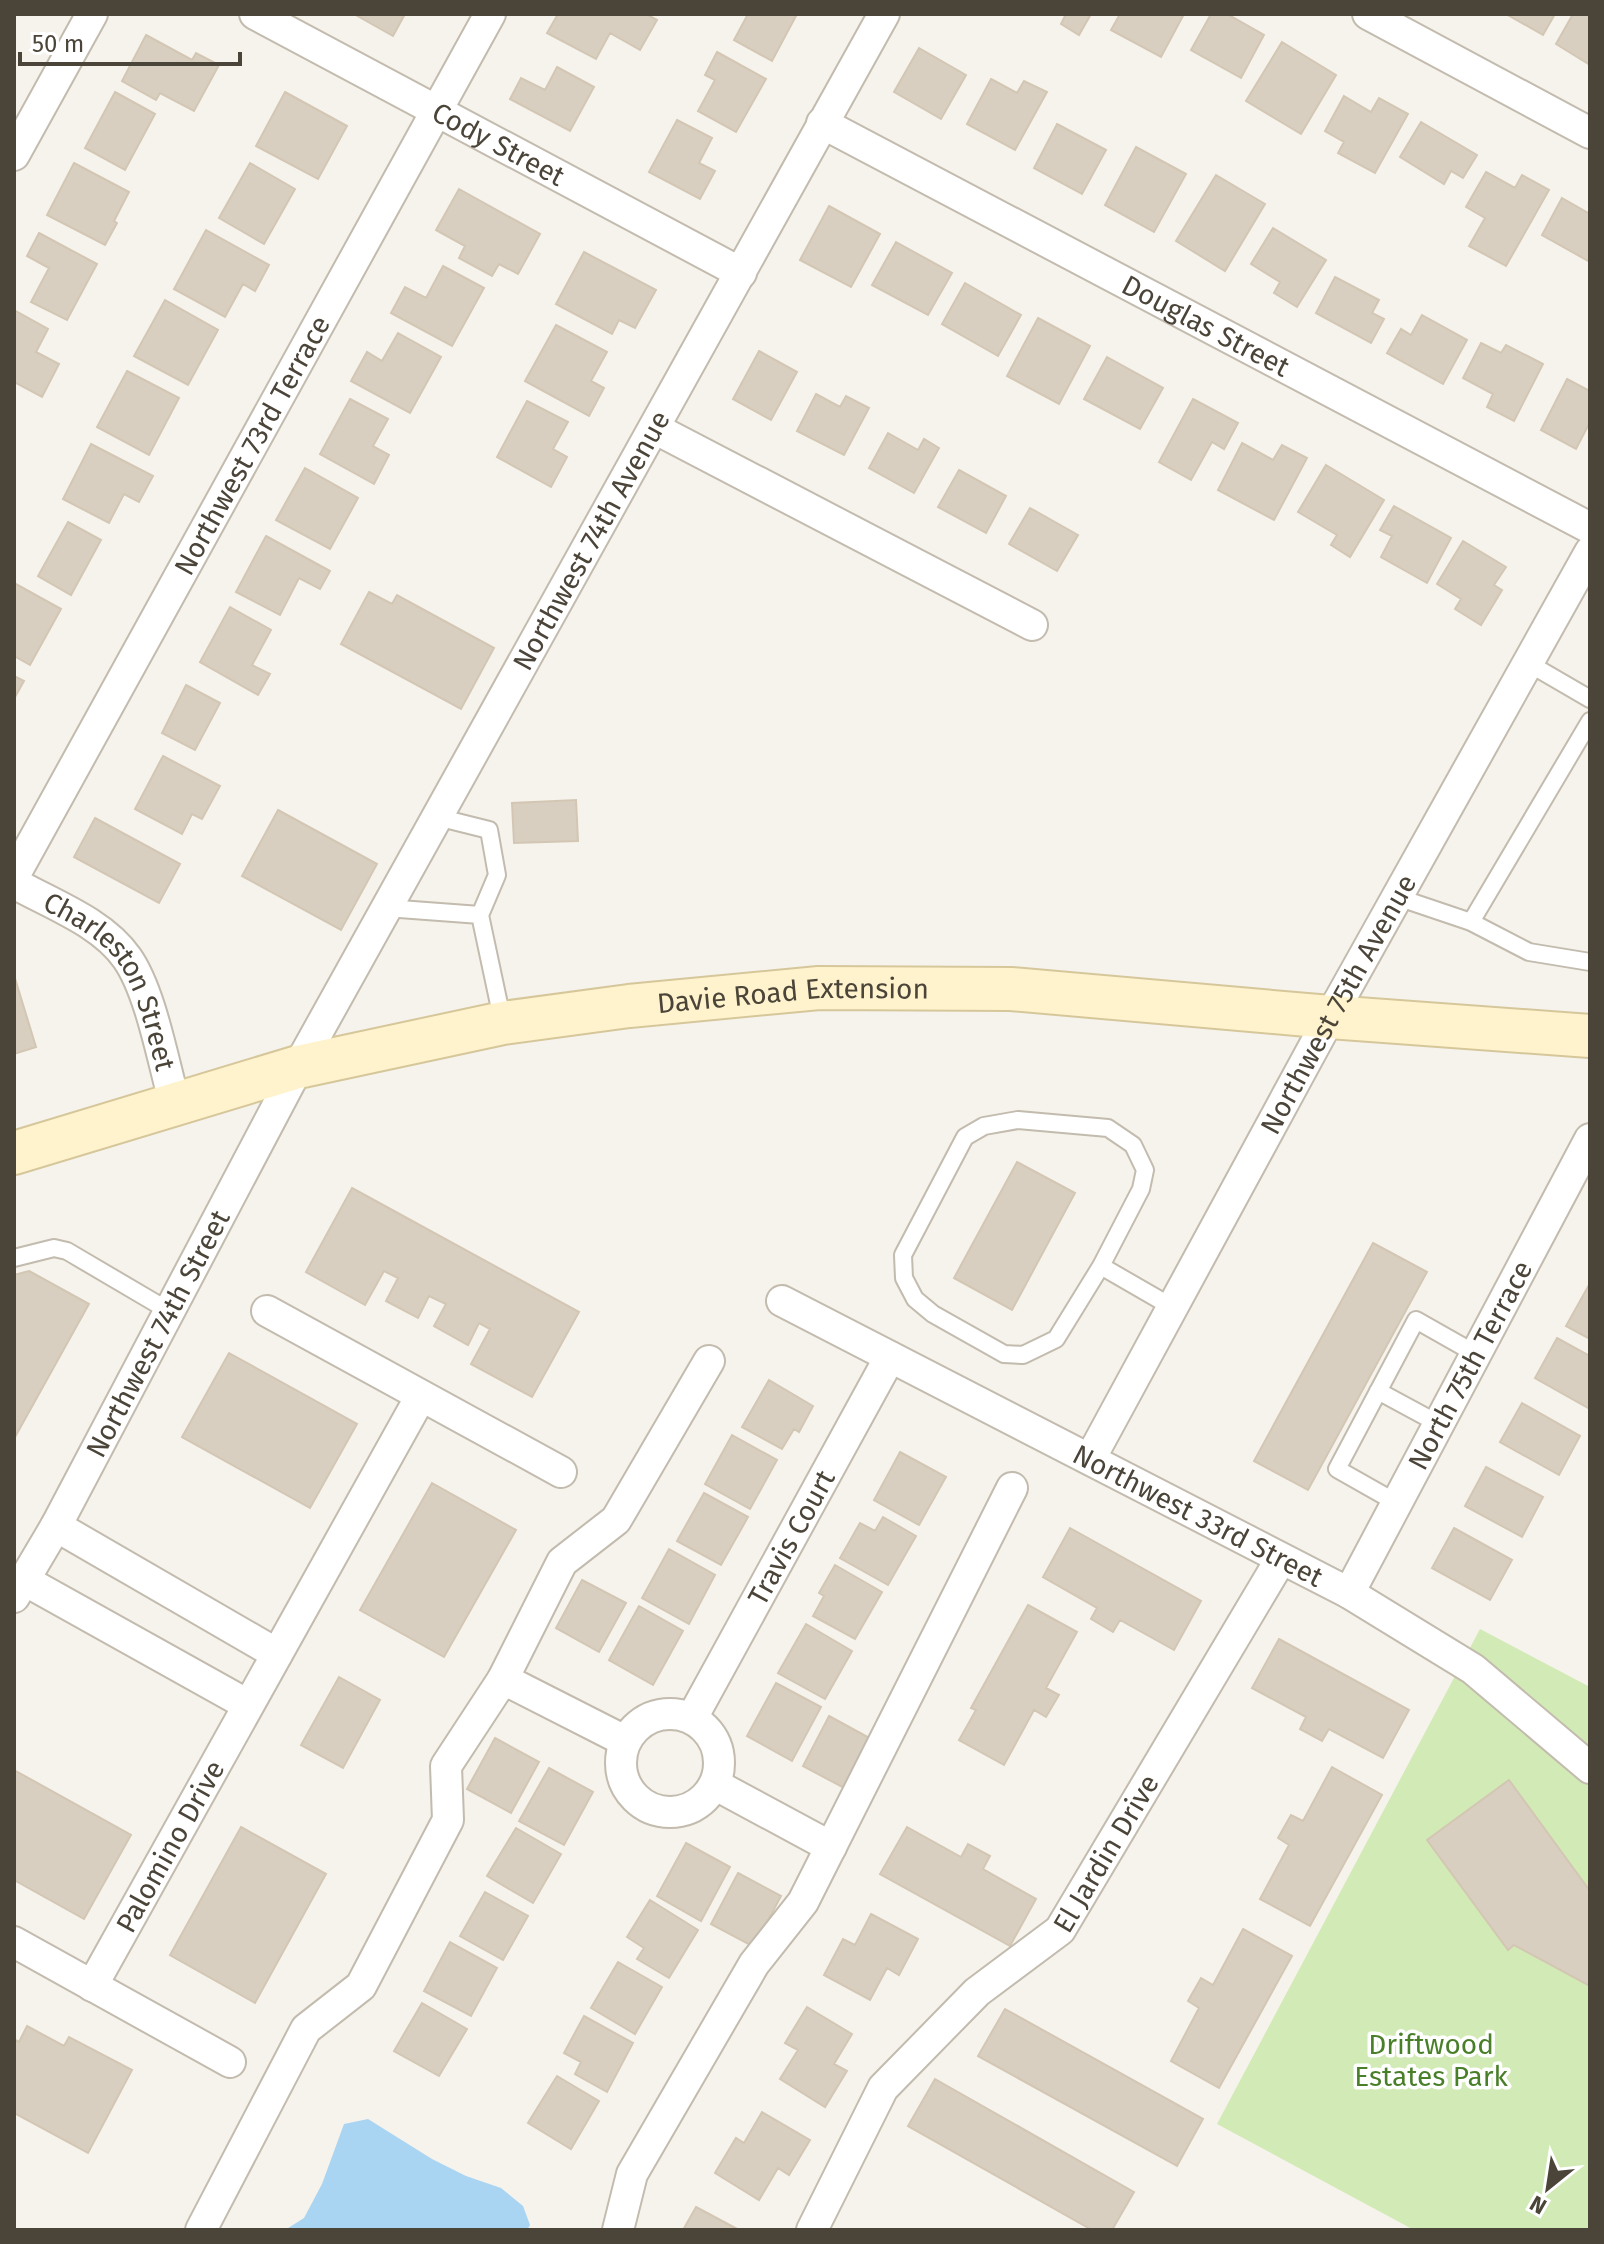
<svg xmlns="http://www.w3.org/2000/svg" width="1604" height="2244" viewBox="0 0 1604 2244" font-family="'Fira Sans',sans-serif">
  <rect width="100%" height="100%" fill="#f6f3ec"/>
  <path fill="#d2eab5" d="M1480,1629L1590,1687V2230H1414L1217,2124Z"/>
  <path fill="#a9d4f2" d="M368,2119L432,2159L466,2176L501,2188L523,2206L530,2225L527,2230H285L304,2218L322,2184L344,2124Z"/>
  <path fill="#d8cfc1" stroke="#d3c7b4" stroke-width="2" d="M354,14H405L393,36Z
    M558,14H646L657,20L640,50L610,33L596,59L547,33Z
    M748,14H797L772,61L734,40Z
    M1066,14H1091L1079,35L1061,24Z
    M1120,14H1184L1161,57L1111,30Z
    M1211,14H1227L1264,35L1241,78L1191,50Z
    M1506,14H1555L1543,35Z
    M1573,14H1590V65L1556,44Z
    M146,35L192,60L196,53L219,65L194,111L160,93L156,100L122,81Z
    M1282,42L1336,75L1301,134L1246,101Z
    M919,48L966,75L941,119L894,92Z
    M717,52L766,79L736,132L698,111L715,80L705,75Z
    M557,67L594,87L570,131L510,99L521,78L545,90Z
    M991,79L1017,93L1024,81L1047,92L1015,150L967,124Z
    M115,92L155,114L125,170L85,148Z
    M285,92L347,126L318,179L256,146Z
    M1344,96L1371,112L1379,98L1408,114L1375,173L1338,153L1344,142L1325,131Z
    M677,120L712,138L699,163L715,171L700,199L649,172Z
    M1421,122L1477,155L1463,178L1451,171L1444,184L1400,157Z
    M1057,124L1106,150L1082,194L1034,168Z
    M1136,147L1186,174L1154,232L1105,205Z
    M74,163L129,192L114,221L117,223L105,245L47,215Z
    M250,163L295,189L264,244L219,218Z
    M1486,172L1515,188L1522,175L1549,190L1506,266L1469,246L1485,218L1466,207Z
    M1216,175L1265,204L1225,271L1176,241Z
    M459,189L540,234L518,274L499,264L492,276L459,258L465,246L436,230Z
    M1562,198L1590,214V262L1542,235Z
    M829,206L880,234L851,287L800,260Z
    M1273,228L1326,260L1297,307L1274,293L1280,282L1251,264Z
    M206,230L269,265L255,291L243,284L225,317L174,289Z
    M39,233L97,264L67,320L31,302L49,268L27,256Z
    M896,242L952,273L928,315L872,285Z
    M584,252L656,290L635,328L619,320L612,334L556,304Z
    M443,266L484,288L452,346L391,313L405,287L426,298Z
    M1335,277L1379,300L1372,313L1384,319L1371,343L1316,313Z
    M965,283L1021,315L998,356L942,324Z
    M165,300L218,330L188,385L134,356Z
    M14,310L48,329L36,352L59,364L42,397L14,382Z
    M1422,315L1467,340L1443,384L1387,353L1401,329L1411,335Z
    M1038,318L1090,346L1059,404L1007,376Z
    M556,325L607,352L591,381L604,388L589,416L525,381Z
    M398,333L441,357L410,413L351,381L367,352L382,361Z
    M1481,343L1501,353L1506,345L1543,364L1514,421L1487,407L1493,394L1463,378Z
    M759,351L797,372L771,420L733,399Z
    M1107,357L1163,388L1140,429L1084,399Z
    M127,371L179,398L149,455L97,427Z
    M1567,379L1590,391V422L1576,449L1541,430Z
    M816,394L840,407L846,396L869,408L844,455L797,431Z
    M350,399L388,419L373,446L389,455L374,484L320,454Z
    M1193,399L1238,423L1224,449L1212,442L1191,480L1159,462Z
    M527,401L568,422L553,449L567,457L551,487L497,457Z
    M888,433L918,450L924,439L939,448L914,493L869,468Z
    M1242,443L1273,460L1282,445L1307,458L1274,520L1218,490Z
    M91,444L153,476L139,502L124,494L109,523L63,499Z
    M1326,465L1384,500L1350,557L1331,545L1337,535L1298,512Z
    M305,468L358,498L330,549L276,520Z
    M959,470L1006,496L986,533L938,507Z
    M1394,506L1451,538L1427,583L1381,557L1392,536L1380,530Z
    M1030,508L1078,535L1057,571L1009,544Z
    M68,522L101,540L71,595L38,576Z
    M266,536L330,571L320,589L299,578L280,615L236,592Z
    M1463,541L1506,567L1494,585L1502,590L1481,625L1455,609L1461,599L1437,584Z
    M14,583L61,609L30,665L14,656Z
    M369,592L392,604L397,595L494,648L461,709L341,644Z
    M230,607L271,630L252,665L270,674L258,695L200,662Z
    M14,676L24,681L14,699Z
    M186,685L220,703L195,750L162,733Z
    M163,756L220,786L202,819L192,814L182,834L135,809Z
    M576,800L578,841L514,843L512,803Z
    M278,810L377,864L341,930L242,876Z
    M95,818L180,864L159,903L74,857Z
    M14,975L36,1047L14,1054Z
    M1017,1162L1075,1193L1012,1310L954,1278Z
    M352,1188L579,1312L532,1397L471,1364L490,1329L479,1323L468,1345L434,1326L446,1304L429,1296L418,1318L386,1301L398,1278L384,1271L365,1305L306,1272Z
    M1373,1243L1427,1272L1308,1490L1254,1461Z
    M29,1271L89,1304L14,1439V1275Z
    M1590,1283V1339L1566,1326Z
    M1557,1338L1590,1356V1409L1535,1378Z
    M229,1353L357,1424L310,1508L182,1437Z
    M769,1380L813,1406L799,1432L794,1429L782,1449L742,1427Z
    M1522,1403L1580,1436L1559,1475L1500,1442Z
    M732,1435L777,1460L750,1509L705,1484Z
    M900,1452L946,1477L919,1525L874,1500Z
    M1486,1467L1543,1497L1522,1537L1465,1506Z
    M432,1483L516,1530L444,1657L360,1610Z
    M704,1493L748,1517L721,1565L677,1541Z
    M883,1517L916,1536L888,1585L840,1558L860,1523L875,1531Z
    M1070,1528L1201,1601L1174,1650L1120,1620L1113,1632L1091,1619L1097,1608L1043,1577Z
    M1454,1528L1512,1560L1490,1600L1432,1568Z
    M669,1549L715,1575L689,1624L642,1598Z
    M835,1565L882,1592L855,1639L813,1616L824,1596L819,1593Z
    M582,1580L626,1603L599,1652L556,1628Z
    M1028,1605L1077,1632L1046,1688L1059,1695L1046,1717L1034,1710L1004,1765L959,1740L976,1710L971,1708Z
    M639,1606L683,1631L653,1685L609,1660Z
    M806,1624L852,1651L825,1699L778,1673Z
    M1279,1639L1409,1710L1383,1758L1329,1729L1322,1741L1300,1729L1306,1717L1252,1688Z
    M339,1677L380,1700L343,1768L301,1745Z
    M776,1683L821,1707L792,1761L747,1736Z
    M829,1716L873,1740L846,1789L803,1766Z
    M495,1738L539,1762L511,1813L467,1789Z
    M1332,1767L1382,1795L1310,1926L1260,1899L1289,1845L1278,1838L1291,1815L1303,1821Z
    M549,1768L593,1792L564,1845L519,1821Z
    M14,1770L131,1835L84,1919L14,1880Z
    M1509,1780L1590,1891V1986L1514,1945L1508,1950L1427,1840Z
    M241,1827L326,1874L255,2003L170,1955Z
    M907,1827L961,1857L968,1844L990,1856L983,1869L1036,1899L1010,1946L880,1874Z
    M516,1828L561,1854L533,1903L487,1876Z
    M686,1843L730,1867L701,1921L657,1896Z
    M738,1873L781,1896L754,1947L711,1924Z
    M485,1892L528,1916L503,1960L460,1936Z
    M650,1900L698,1930L669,1978L637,1959L644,1948L627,1937Z
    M871,1914L918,1939L899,1975L887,1968L870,2000L824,1975L843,1939L855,1945Z
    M1243,1929L1292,1956L1219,2088L1171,2061L1199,2008L1188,2001L1201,1978L1213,1985Z
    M450,1942L497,1968L471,2016L424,1991Z
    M618,1962L662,1987L635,2034L591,2008Z
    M422,2003L467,2029L439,2076L394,2051Z
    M807,2007L852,2034L834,2064L847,2071L825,2107L780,2079L798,2050L785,2043Z
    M1005,2009L1203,2119L1177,2166L978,2056Z
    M584,2016L633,2043L607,2092L575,2074L581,2062L564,2053Z
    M27,2026L64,2046L69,2037L132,2070L88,2153L14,2113V2039L19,2042Z
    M557,2076L599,2101L571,2149L528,2123Z
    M935,2079L1134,2192L1112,2230H1092L908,2126Z
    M762,2112L810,2140L789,2175L778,2168L759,2200L715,2173L736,2138L744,2143Z
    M696,2207L739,2230H683Z"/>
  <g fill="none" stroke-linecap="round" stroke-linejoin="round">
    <defs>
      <path id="lane" d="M1528,663L1590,699
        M1397,897L1471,922L1529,952L1590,962
        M386,908L480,915L497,875L489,830L437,817
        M480,915L503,1023
        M1471,922L1590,721
        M1018,1120L1108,1128L1133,1145L1145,1170L1141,1189L1101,1266L1056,1339L1023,1355L1004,1354L933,1314L915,1299L904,1278L903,1255L965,1137L984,1126Z
        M14,1258L54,1248L67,1251L169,1311
        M1101,1266L1172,1307
        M1378,1391L1439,1424
        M1397,1503L1337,1469L1416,1320L1476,1354"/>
      <g id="street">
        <path id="s1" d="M255,14L741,273"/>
        <path d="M1368,14L1590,133"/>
        <path id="s2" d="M822,123L1590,528"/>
        <path d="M14,155L92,14"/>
        <path d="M654,428L1032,625"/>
        <path id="s3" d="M14,876L490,14"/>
        <path id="s4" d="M14,883C51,904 102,922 127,958C151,992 163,1062 175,1104"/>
        <path id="s5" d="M782,1301L1349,1593L1473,1669L1590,1768"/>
        <path d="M267,1311L561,1472"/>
        <path id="s6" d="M1090,1459L1330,1017L1590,552"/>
        <path d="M56,1526L277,1654"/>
        <path d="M24,1580L248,1705"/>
        <path id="s7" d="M1349,1593L1590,1139"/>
        <path id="s8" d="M14,1597L56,1526L298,1067L884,14"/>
        <path d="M503,1679L625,1741"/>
        <circle cx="670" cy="1763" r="49"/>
        <path id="s9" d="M692,1718L890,1357"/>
        <path d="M716,1785L831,1847"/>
        <path d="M14,1942L230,2062"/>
        <path id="s10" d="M92,1986L421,1396"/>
        <path d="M201,2230L306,2029L361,1986L448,1820L446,1766L503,1679L562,1562L616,1520L709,1361"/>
        <path d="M618,2230L632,2174L754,1964L803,1902L1012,1488"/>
        <path id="s11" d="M812,2230L883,2088L977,1992L1060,1930L1281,1559"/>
      </g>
      <g id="secondary">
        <path id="s12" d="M14,1153L298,1067L503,1023L629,1006L819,988L1011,989L1330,1017L1590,1036"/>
      </g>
    </defs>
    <use href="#lane" stroke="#c2bbae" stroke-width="20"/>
    <use href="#street" stroke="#c2bbae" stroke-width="34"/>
    <use href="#secondary" stroke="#d6c79b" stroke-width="46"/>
    <use href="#lane" stroke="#fff" stroke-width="16"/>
    <use href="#street" stroke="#fff" stroke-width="30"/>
    <use href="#secondary" stroke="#fff3cd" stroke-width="42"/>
  </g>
  <g text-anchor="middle" stroke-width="7" stroke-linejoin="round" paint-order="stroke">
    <g font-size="28" fill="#4b4439" stroke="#fff">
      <text dy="10" stroke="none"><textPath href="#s1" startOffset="276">Cody Street</textPath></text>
      <text dy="10" stroke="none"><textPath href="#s2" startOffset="434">Douglas Street</textPath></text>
      <text dy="10" stroke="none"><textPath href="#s3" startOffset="492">Northwest 73rd Terrace</textPath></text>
      <text dy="10" stroke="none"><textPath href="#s8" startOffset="1204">Northwest 74th Avenue</textPath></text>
      <text dy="10" stroke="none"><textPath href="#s4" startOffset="146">Charleston Street</textPath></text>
      <text dy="10" stroke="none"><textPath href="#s12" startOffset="798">Davie Road Extension</textPath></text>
      <text dy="10" stroke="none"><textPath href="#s6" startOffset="518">Northwest 75th Avenue</textPath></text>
      <text dy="10" stroke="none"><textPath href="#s8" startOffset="300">Northwest 74th Street</textPath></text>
      <text dy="10" stroke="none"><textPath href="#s7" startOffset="258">North 75th Terrace</textPath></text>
      <text dy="10" stroke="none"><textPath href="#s5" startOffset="468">Northwest 33rd Street</textPath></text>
      <text dy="10" stroke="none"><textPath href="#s9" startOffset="206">Travis Court</textPath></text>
      <text dy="10" stroke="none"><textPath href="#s10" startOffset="160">Palomino Drive</textPath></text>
      <text dy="10" stroke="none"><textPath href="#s11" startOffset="486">El Jardin Drive</textPath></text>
    </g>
    <g font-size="28" fill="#4a7f2a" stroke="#fff">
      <text x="1431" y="2054">Driftwood<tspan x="1431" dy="32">Estates Park</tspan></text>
    </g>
  </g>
  <rect width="1604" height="2244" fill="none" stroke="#4b4439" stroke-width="32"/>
  <g transform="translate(1548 2188) rotate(210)" stroke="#ffffff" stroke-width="6" paint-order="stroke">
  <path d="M0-6L14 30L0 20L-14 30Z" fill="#4b4439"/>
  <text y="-12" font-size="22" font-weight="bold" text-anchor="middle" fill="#4b4439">N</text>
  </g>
  <path d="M20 52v12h220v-12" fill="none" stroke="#4b4439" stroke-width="4"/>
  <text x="32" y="52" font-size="24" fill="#4b4439" stroke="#ffffff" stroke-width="6" paint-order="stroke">50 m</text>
</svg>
